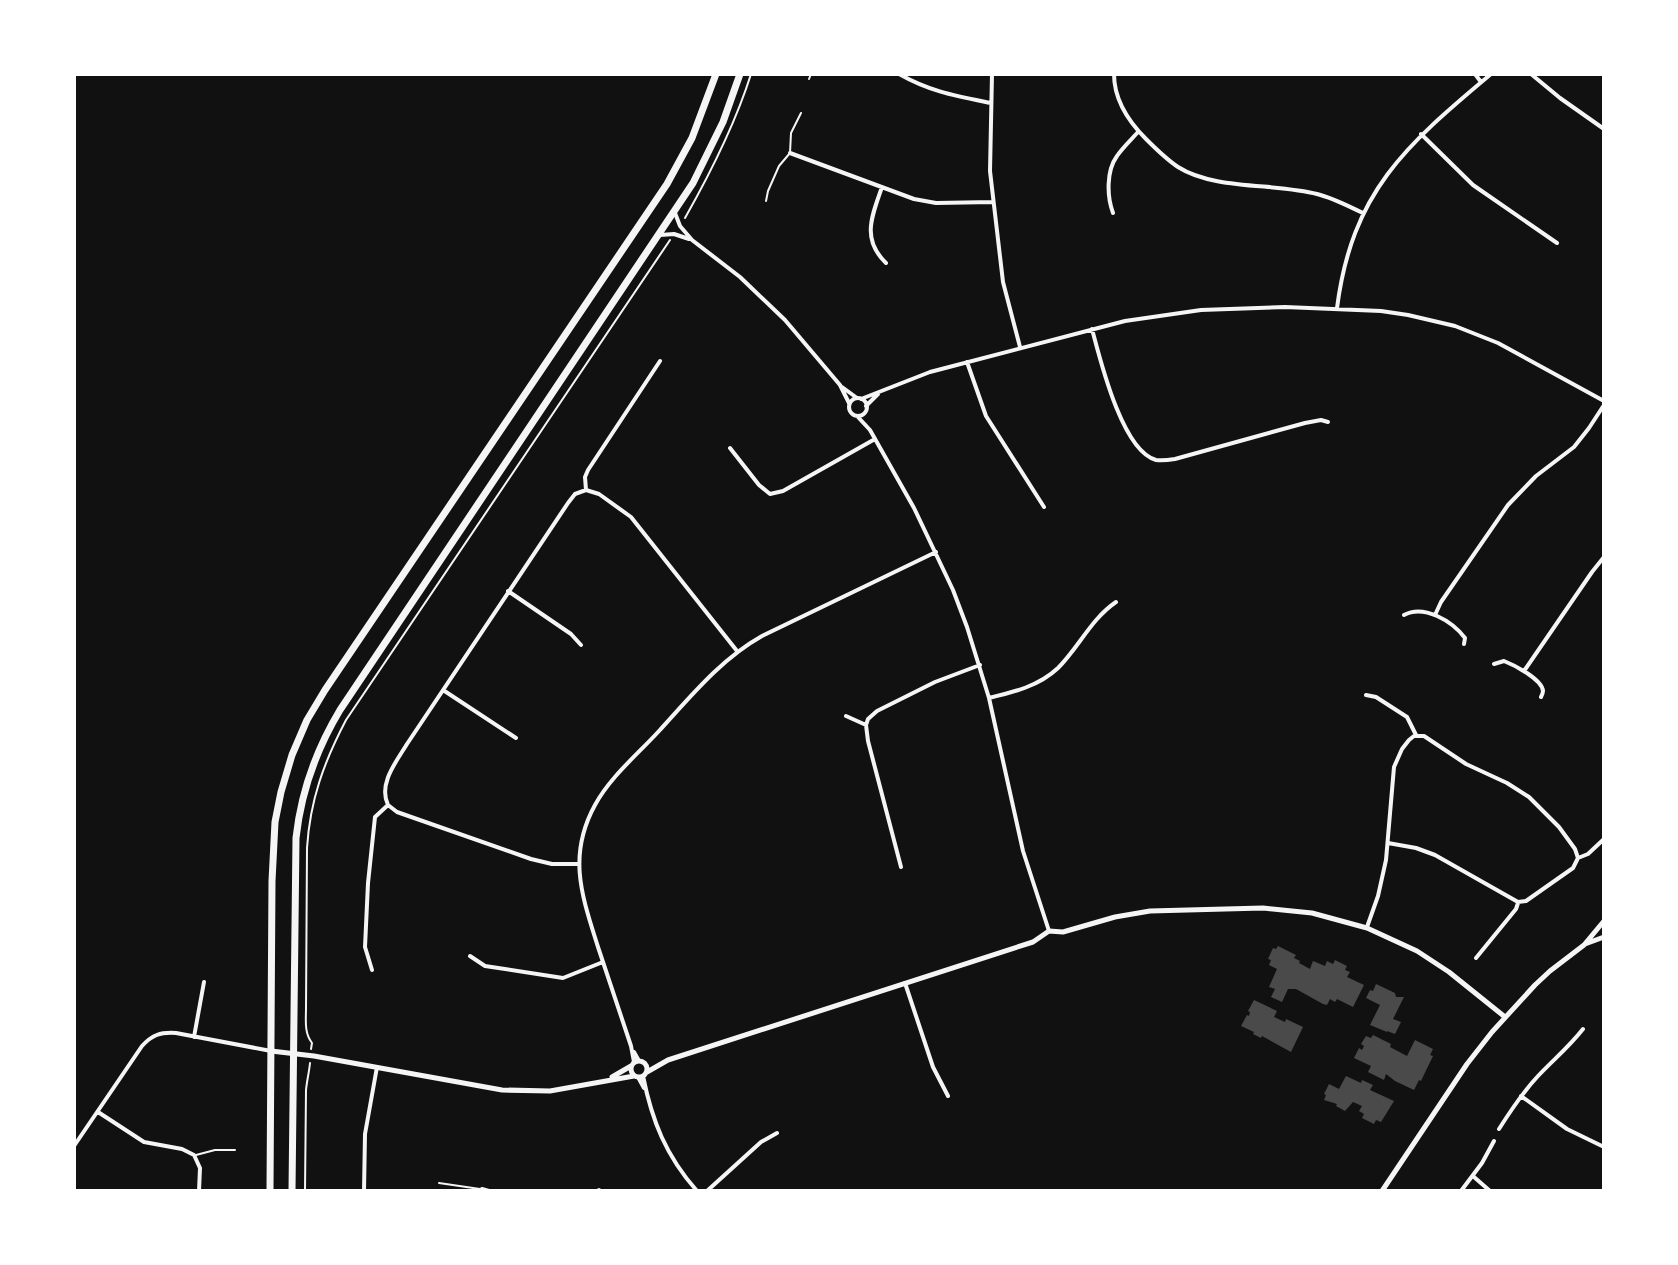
<svg xmlns="http://www.w3.org/2000/svg" width="1678" height="1265" viewBox="0 0 1678 1265" font-family="'Golos Text',sans-serif">
  <rect width="100%" height="100%" fill="#111"/>
  <path fill="#4a4a4a" d="M1278,946L1296,955L1294,958L1300,961L1299,963L1310,969L1313,961L1325,966L1327,961L1333,964L1335,960L1347,966L1345,970L1350,972L1347,977L1364,985L1353,1007L1337,999L1335,1002L1330,999L1327,1005L1323,1004L1296,989H1288L1282,1002L1271,997L1275,989L1269,987L1277,969L1269,965L1271,960L1268,959L1273,948L1276,949Z
    M1376,984L1395,993L1396,997H1404L1393,1019L1401,1022L1395,1034L1387,1031V1032L1370,1025L1380,1005L1366,998L1370,990L1373,991Z
    M1254,1000L1277,1011L1274,1017L1285,1022L1286,1019L1303,1027L1291,1052L1262,1036L1261,1038L1253,1034L1254,1032L1241,1026L1247,1015L1249,1016L1250,1012L1248,1011Z
    M1373,1035L1391,1044L1390,1047L1407,1056L1415,1040L1433,1049L1430,1055L1433,1056L1421,1081L1419,1080L1414,1090L1395,1081L1386,1074L1384,1080L1368,1072L1371,1066L1354,1058L1359,1048L1362,1050L1364,1046L1361,1044L1366,1036L1371,1038Z
    M1346,1076L1361,1083L1362,1080L1373,1085L1370,1090L1394,1101L1381,1122L1376,1120L1374,1124L1362,1118L1364,1114L1359,1111L1362,1106L1353,1102L1345,1111L1336,1106L1337,1104L1324,1100L1326,1095L1324,1094L1329,1084L1339,1089Z"/>
  <g fill="none" stroke-linecap="round" stroke-linejoin="round">
    <path stroke="#f5f5f5" stroke-width="2" d="M685,218C711,172 735,125 751,74
      M311,1049L312,1043C304,1033 306,1020 306,1008L307,848C310,800 324,762 346,720L670,240
      M305,1191L306,1090C307,1080 309,1073 310,1063"/>
    <path stroke="#f5f5f5" stroke-width="2" d="M809,79L811,74
      M766,201L768,191L779,166L790,153L791,133L801,113
      M196,1155L215,1150H235
      M439,1183L480,1189"/>
    <path stroke="#f5f5f5" stroke-width="4" d="M899,74C931,92 956,96 991,103
      M992,74L990,171L1003,282L1020,347
      M1114,74C1114,100 1128,121 1146,139C1156,149 1166,159 1178,167C1214,190 1276,183 1317,194C1333,198 1348,206 1363,213
      M1475,74L1481,82
      M1531,74L1560,98L1604,129
      M1421,134L1473,185L1557,243
      M790,153L914,199L936,203L993,202
      M882,187C872,216 861,239 886,263
      M675,213L680,226L692,240L740,277L785,320L840,385L849,403
      M1113,213C1107,197 1106,171 1117,156C1123,147 1131,140 1138,132
      M660,235L674,234L689,239
      M1337,308C1352,192 1405,146 1491,74
      M1092,329C1100,359 1122,451 1156,460C1162,461 1169,460 1175,459L1305,423L1321,420L1328,422
      M967,362L986,416L1044,507
      M842,387L857,398
      M849 407a9 9 0 1 1 18 0a9 9 0 1 1-18 0Z
      M861,399L930,372L1125,321L1201,310L1285,307L1381,311L1408,315L1455,326L1498,343L1604,401
      M866,406L878,394
      M857,416L870,430L914,508L953,590L967,627L989,698L1023,851L1049,931
      M730,448L759,485L770,494L783,491L875,439
      M586,490L599,494L631,517L737,651
      M508,591L571,634L581,645
      M1404,615C1424,604 1452,621 1465,638L1464,644
      M1435,615L1441,602L1508,505L1536,476L1574,447L1589,428L1604,405
      M1494,664L1504,661C1514,665 1542,679 1543,691C1543,693 1542,695 1541,697
      M1524,671L1592,572L1604,557
      M443,690L516,738
      M1366,695L1376,697L1407,717L1416,735
      M989,698C1014,692 1039,686 1058,668C1079,647 1091,619 1116,602
      M846,716L866,725
      M388,805L397,812L531,859L552,864H579
      M1578,858L1588,854L1604,839
      M901,867L868,741L866,725L868,719L877,711L935,682L980,665
      M1367,927L1378,896L1386,860L1394,767L1402,749L1409,740L1414,736H1424L1466,764L1507,783L1529,797L1559,827L1575,849L1578,858L1573,868L1526,901L1518,902L1435,855L1416,848L1388,843
      M470,956L485,966L563,978L603,962
      M1476,958L1516,909L1518,903
      M372,970L365,947L368,883L375,817L388,805C378,784 396,762 407,744L568,503L575,494L586,490L585,477L588,470L660,361
      M905,983L933,1067L948,1096
      M194,1037L204,982
      M634,1052L639,1061
      M634,1062L631,1046C620,1013 609,980 598,947C582,896 567,856 595,805C610,777 638,754 659,731C691,696 721,659 762,636L936,552
      M643,1076C652,1121 666,1156 697,1191
      M638,1077L644,1088
      M1521,1096L1567,1129L1604,1147
      M98,1112L144,1142L182,1149L194,1155L200,1168L199,1191
      M1499,1129C1511,1110 1523,1092 1538,1076C1553,1060 1569,1047 1583,1029
      M74,1146L142,1046C152,1035 160,1032 176,1033L271,1051
      M1474,1177L1490,1191
      M482,1189L489,1191
      M364,1191L365,1134L377,1067
      M598,1191L599,1190
      M707,1191L761,1142L777,1133
      M1461,1191L1482,1163L1494,1141
      M1603,1191L1604,1189"/>
    <path stroke="#f5f5f5" stroke-width="5" d="M1585,944L1604,937
      M271,1051L314,1056L502,1090L550,1091L634,1076
      M631 1069a8 8 0 1 1 16 0a8 8 0 1 1-16 0Z
      M647,1072L668,1060L1033,942L1049,931L1063,932L1115,917L1150,911L1263,908L1312,913L1367,928L1417,951L1449,972L1505,1017
      M612,1077L631,1066
      M1382,1191L1467,1064L1492,1032L1535,985L1550,971L1584,945L1604,921"/>
    <path stroke="#f5f5f5" stroke-width="7" d="M270,1191L272,881L275,822L281,792L292,755L307,720L325,690L667,184L692,138L716,74
      M292,1191L296,838C301,792 316,750 340,710L693,183L723,122L740,74"/>
  </g>
  <rect width="1678" height="1265" fill="none" stroke="#ffffff" stroke-width="152"/>
</svg>
